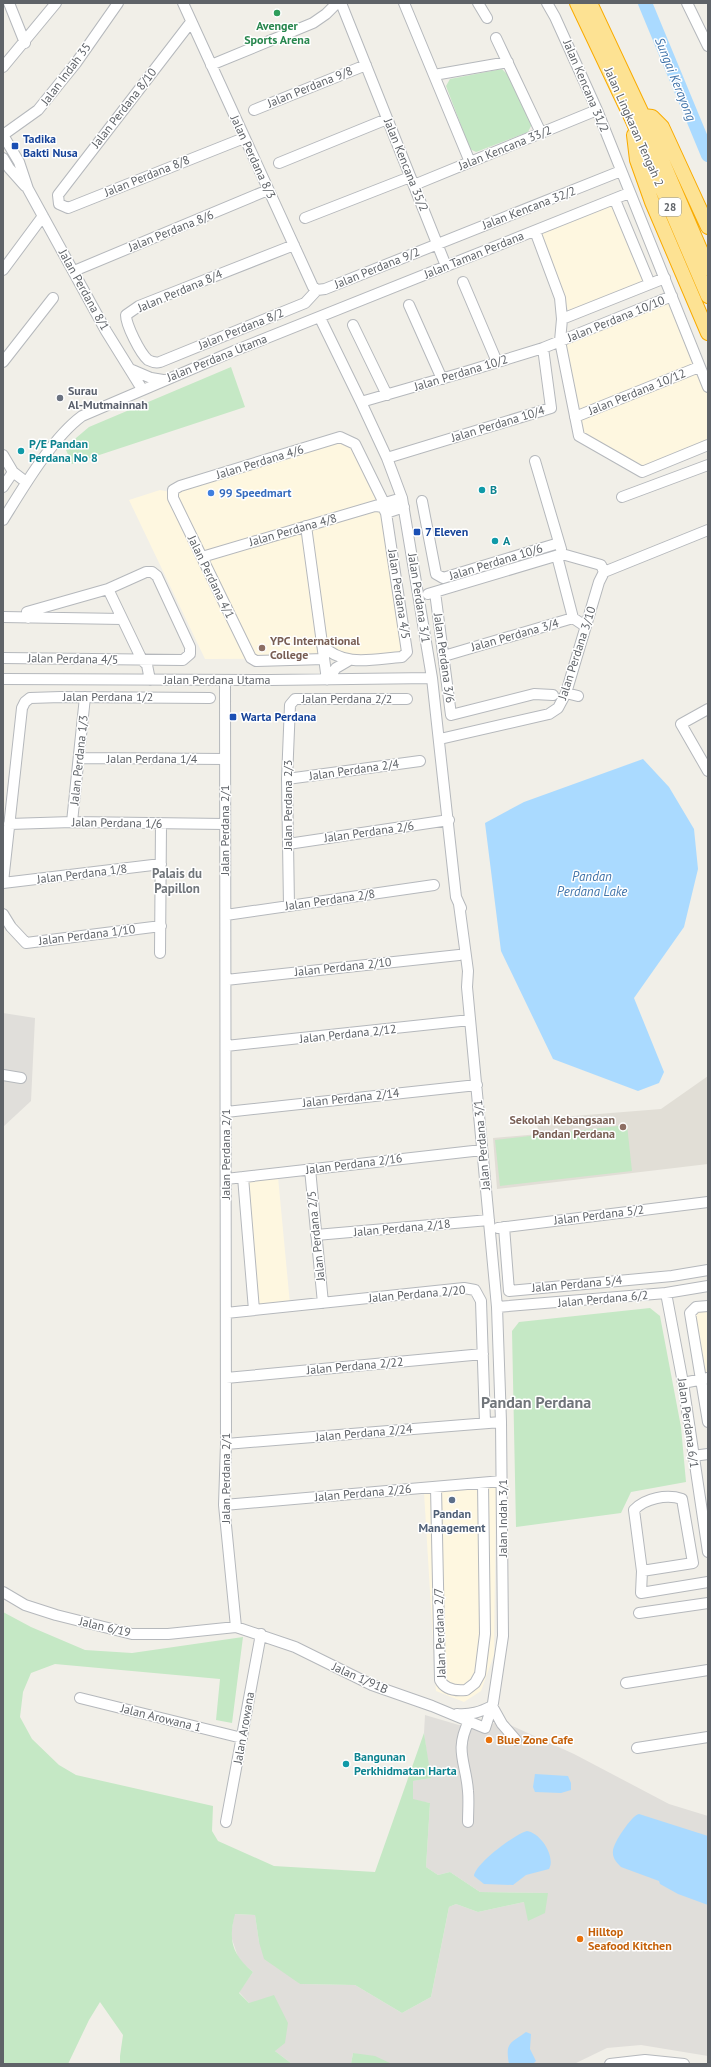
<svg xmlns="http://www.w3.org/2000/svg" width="711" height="2067" viewBox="0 0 711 2067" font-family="'PT Sans',sans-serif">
  <rect width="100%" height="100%" fill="#f1efe8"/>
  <path fill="#fef7e0" d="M612,203L646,281L569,312L538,233Z
    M671,301L708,394V441L643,470L580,434L564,342Z
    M339,440L353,446L380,501L404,650L401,654L348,658L205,659L129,500L160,490L170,492Z
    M278,1177L290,1304L256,1307L247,1181Z
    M708,1309V1414L693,1314L697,1310Z
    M496,1487L494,1655L481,1691L464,1702L436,1691L424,1492Z"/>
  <path fill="#e0deda" d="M3,1013L35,1018L31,1101L3,1127Z
    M425,1715L469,1728H486L499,1720L574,1754L669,1804L708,1816V2056L641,2045L607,2048L574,2064H392L353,2053L351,2064H292L275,2051L249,2003L239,1992L253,1972L239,1960L231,1936L234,1914L255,1915L259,1942L300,1984L355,1985L402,2013L431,1997L449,1907L456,1904L478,1912L524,1902L548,1893L480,1892L450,1872L438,1875L426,1867L430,1803L413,1800V1781L430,1778L424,1733Z"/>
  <path fill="#e1ded6" d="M708,1076V1164L497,1189L493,1138L539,1134L536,1119L661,1109Z"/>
  <path fill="#c5e8c5" d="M502,69L508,75L532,124L528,132L476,152L470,149L446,86L450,79Z
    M231,367L245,407L72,464L66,450L76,438L89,427Z
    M627,1125L632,1171L500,1186L495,1140Z
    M650,1308L660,1316L681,1427L686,1482L631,1492L621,1513L516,1527L512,1331L519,1322Z
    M3,1612L31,1627L85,1650L132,1653L243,1637L232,1723L216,1720L220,1679L55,1664L31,1673L23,1692L20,1717L32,1739L59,1765L76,1775L213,1806L212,1831L218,1841L274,1866L375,1872L424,1733L431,1778L413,1781V1799L430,1803L426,1867L438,1875L450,1872L480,1892L548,1893L545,1913L528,1921L524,1902L478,1912L456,1904L449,1907L431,1997L402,2013L355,1985L300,1984L264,1959L259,1942L255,1915L235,1914C228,1941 232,1954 253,1972L239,1993L249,2003L274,1995L288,2023L285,2043L275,2051L292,2064H120V2056L123,2035L100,2002L89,2020L68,2064H3Z
    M353,2053L375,2056L392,2064H351Z"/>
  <path fill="#aadaff" d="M643,759L669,787L694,829L698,869L684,927L634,998L664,1072L659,1083L638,1091L553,1059L501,951L485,823L524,802Z
    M535,1774L568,1776L571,1783V1790L561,1793L535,1792L533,1787Z
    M639,1814L708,1836V1905L678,1894L660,1884L659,1881L621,1867C617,1863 612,1858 613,1851C613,1843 632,1815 639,1814Z
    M527,1831C541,1833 556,1857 549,1869L526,1875L513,1885L484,1884L474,1876C475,1864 515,1834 527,1831Z
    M526,2032L531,2034L530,2049L536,2061L533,2064H509C505,2042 510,2044 526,2032Z"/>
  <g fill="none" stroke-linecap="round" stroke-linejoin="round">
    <path stroke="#aadaff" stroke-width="14" d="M645,3L708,155"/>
    <defs>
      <path id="minor" d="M9,3L25,43
        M183,3L313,287L317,290
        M341,3L446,266
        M404,3L470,162
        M478,3L487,18
        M547,3L555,17L597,110L708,387
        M687,3L708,46
        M191,22L58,195L59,204L68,208L244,138
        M496,38L541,133
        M211,65L313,23L326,14L337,3
        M3,67L56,3
        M434,75L508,62
        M254,110L366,65
        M3,135L19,162L28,189L106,331L142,389
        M3,135L38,110L76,63L118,3
        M3,158L9,168L25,186
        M279,163L387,119
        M414,185L597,110
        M615,200L650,284
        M305,218L410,177
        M535,231L560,298L562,319L560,341L579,436L642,472L708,445
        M294,245L139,306L126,315C126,325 140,353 148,360C152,362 156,363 160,362L305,303L317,290
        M3,270L43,216
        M74,271L268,190
        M463,282L497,362
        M317,290L325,289L621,171
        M409,305L442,379
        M320,318L361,402L387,458L402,498L432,678L456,897L461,908
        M562,319L665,278
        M353,325L387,395
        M3,362L53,298
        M130,369L151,378L163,380
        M361,402L465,372L543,348L672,296
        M575,417L699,367
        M3,455L13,472L26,482
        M387,458L551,408L543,348
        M535,461L561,549
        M3,487L13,472
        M622,497L708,465
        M422,501L436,574L443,578L559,543
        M386,513L404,507
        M3,520C23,488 52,438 82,416L234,351L629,193
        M306,526L327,680
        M557,556L573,618
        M202,557L402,498
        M604,572L708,530
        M108,589L142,660L147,665L150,680
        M435,592L451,715L534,694L553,695
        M428,594L562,554L601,565L604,572
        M3,617L122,619
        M322,645C344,668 373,659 402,657L407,652L386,513L383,507L376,506
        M444,656L573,618L585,626
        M3,658L183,660L190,654V647L157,576L152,572H146L108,589L27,612L28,618
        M324,659L256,661L251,658L173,498V490L180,486L340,437L355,444L384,503
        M3,679L270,680L432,678
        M225,680L226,1444L224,1505L236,1627
        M327,680L336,668L348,661
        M566,693L578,696
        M708,709L681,724L708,771
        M440,739L549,714L558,708L566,693L599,582L604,572
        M79,758L225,759
        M287,779L420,761
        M72,822L85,697
        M9,824L72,822L225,824
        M288,844L449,820
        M3,882L22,708L25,702L30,698L61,697L210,698
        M3,883L161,864
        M289,906L287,779L290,705L295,699H407
        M3,914L11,927L26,943L161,926
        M226,915L434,885
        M160,953L161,824
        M226,980L459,955
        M226,1046L470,1020
        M3,1075L21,1078
        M226,1112L477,1085
        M310,1169L323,1303
        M243,1177L254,1310
        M226,1179L482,1150
        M504,1227L509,1291L672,1276L708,1270
        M498,1228L708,1202
        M316,1235L489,1220
        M666,1293L683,1383L708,1552
        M708,1306L696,1307L690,1313L708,1422
        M497,1307L666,1293L708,1286
        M226,1313L464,1288L475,1290L481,1301L485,1423
        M226,1378L483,1354
        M683,1383L708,1378
        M226,1444L501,1422
        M693,1456L708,1454
        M436,1487L440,1680C445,1690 456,1691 466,1690L475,1683L480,1674L485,1634L483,1483
        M224,1505L502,1481
        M642,1571L693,1563L682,1499C667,1494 645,1498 634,1510L642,1571L641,1593L708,1582
        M3,1592L25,1605L56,1615L132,1634H168L236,1627L295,1647L372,1685L432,1706L485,1728L493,1703L503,1636L501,1422L497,1307L467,987L468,971L459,904
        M639,1613L708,1603
        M626,1683L708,1670
        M80,1698L242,1738
        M457,1714C471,1715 480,1712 492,1706L502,1724L516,1740
        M637,1748L708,1737
        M226,1822L261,1634
        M468,1822C468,1811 469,1801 468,1791C466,1762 454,1751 469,1721
        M610,2064L645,2060L684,2064"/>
      <path id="highway" d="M577,3L633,121L708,296
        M590,3L643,116L708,268
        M643,116L652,117L662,127L708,227
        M634,135L637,160L652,202L708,333"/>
    </defs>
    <use href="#minor" stroke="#b5b8bc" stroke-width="12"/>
    <use href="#highway" stroke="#f9ab00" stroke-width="16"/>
    <use href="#minor" stroke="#fff" stroke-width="10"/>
    <use href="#highway" stroke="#fde293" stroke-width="14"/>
  </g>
  <circle fill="#2e9e5b" stroke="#fff" stroke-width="1.5" cx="277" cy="13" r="4"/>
  <g fill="#1a4fb4" stroke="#fff" stroke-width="1.5">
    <rect x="11" y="142" width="8" height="8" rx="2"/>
    <rect x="413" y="528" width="8" height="8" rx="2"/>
    <rect x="229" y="713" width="8" height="8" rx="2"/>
  </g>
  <circle fill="#6b7280" stroke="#fff" stroke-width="1.5" cx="60" cy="398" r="4"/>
  <g fill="#0f9aa8" stroke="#fff" stroke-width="1.5">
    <circle cx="21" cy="451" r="4"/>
    <circle cx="482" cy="490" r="4"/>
    <circle cx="495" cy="541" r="4"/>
    <circle cx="346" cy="1764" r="4"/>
  </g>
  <circle fill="#3f7fe0" stroke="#fff" stroke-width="1.5" cx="211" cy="493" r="4"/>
  <g fill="#8d6e63" stroke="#fff" stroke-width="1.5">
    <circle cx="262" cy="648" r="4"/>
    <circle cx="623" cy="1127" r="4"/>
  </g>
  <circle fill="#5c6f8a" stroke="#fff" stroke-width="1.5" cx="452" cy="1500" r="4"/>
  <g fill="#e8710a" stroke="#fff" stroke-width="1.5">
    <circle cx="489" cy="1740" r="4"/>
    <circle cx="580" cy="1939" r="4"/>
  </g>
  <g text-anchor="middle" stroke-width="3" stroke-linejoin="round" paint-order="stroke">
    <rect fill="#fff" stroke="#8f9295" stroke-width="1" x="659" y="198" width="22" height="18" rx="3"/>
    <g font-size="11" font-weight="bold" fill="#5f6368">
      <text x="670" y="211">28</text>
    </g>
    <g font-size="12" font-weight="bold" fill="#27864d" stroke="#fff">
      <text x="277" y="30">Avenger<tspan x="277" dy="14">Sports Arena</tspan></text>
    </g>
    <g font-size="12" fill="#5f6368" stroke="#fff">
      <text transform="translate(66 74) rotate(-53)" y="4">Jalan Indah 35</text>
      <text transform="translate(586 86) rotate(67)" y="4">Jalan Kencana 31/2</text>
      <text transform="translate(310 87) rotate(-22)" y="4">Jalan Perdana 9/8</text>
      <text transform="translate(124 108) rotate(-52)" y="4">Jalan Perdana 8/10</text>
      <text transform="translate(634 127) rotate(66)" y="4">Jalan Lingkaran Tengah 2</text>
      <text transform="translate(505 148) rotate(-22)" y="4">Jalan Kencana 33/2</text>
      <text transform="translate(253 157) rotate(65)" y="4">Jalan Perdana 8/3</text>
      <text transform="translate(406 165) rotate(68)" y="4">Jalan Kencana 35/2</text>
      <text transform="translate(147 176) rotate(-22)" y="4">Jalan Perdana 8/8</text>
      <text transform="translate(529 208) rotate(-21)" y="4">Jalan Kencana 32/2</text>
      <text transform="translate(171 231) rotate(-22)" y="4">Jalan Perdana 8/6</text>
      <text transform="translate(474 255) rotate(-22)" y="4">Jalan Taman Perdana</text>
      <text transform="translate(377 268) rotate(-22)" y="4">Jalan Perdana 9/2</text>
      <text transform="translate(84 290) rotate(61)" y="4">Jalan Perdana 8/1</text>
      <text transform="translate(180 291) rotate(-23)" y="4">Jalan Perdana 8/4</text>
      <text transform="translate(616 319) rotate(-22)" y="4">Jalan Perdana 10/10</text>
      <text transform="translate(241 329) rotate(-22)" y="4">Jalan Perdana 8/2</text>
      <text transform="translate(217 358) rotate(-22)" y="4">Jalan Perdana Utama</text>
      <text transform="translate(461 373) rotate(-17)" y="4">Jalan Perdana 10/2</text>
      <text transform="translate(637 392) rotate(-22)" y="4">Jalan Perdana 10/12</text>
      <text transform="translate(498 424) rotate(-17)" y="4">Jalan Perdana 10/4</text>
      <text transform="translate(260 462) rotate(-17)" y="4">Jalan Perdana 4/6</text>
      <text transform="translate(293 530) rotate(-16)" y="4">Jalan Perdana 4/8</text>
      <text transform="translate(496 562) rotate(-17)" y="4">Jalan Perdana 10/6</text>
      <text transform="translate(211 577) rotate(64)" y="4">Jalan Perdana 4/1</text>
      <text transform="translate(399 594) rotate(81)" y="4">Jalan Perdana 4/5</text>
      <text transform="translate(419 598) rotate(81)" y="4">Jalan Perdana 3/1</text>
      <text transform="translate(515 635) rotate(-16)" y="4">Jalan Perdana 3/4</text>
      <text transform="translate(577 653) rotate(-72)" y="4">Jalan Perdana 3/10</text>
      <text transform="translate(444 658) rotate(82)" y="4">Jalan Perdana 3/6</text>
      <text transform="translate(73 659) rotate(1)" y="4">Jalan Perdana 4/5</text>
      <text x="217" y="684">Jalan Perdana Utama</text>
      <text x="108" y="701">Jalan Perdana 1/2</text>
      <text x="347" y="703">Jalan Perdana 2/2</text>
      <text x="152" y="763">Jalan Perdana 1/4</text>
      <text transform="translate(79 760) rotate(-84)" y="4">Jalan Perdana 1/3</text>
      <text transform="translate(354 770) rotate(-8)" y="4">Jalan Perdana 2/4</text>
      <text transform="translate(288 805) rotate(-90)" y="4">Jalan Perdana 2/3</text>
      <text transform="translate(117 823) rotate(1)" y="4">Jalan Perdana 1/6</text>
      <text transform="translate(225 830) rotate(-90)" y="4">Jalan Perdana 2/1</text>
      <text transform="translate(369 832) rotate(-8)" y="4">Jalan Perdana 2/6</text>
      <text transform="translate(82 874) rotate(-7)" y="4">Jalan Perdana 1/8</text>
      <text transform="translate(330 900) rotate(-8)" y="4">Jalan Perdana 2/8</text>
      <text transform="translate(87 935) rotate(-7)" y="4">Jalan Perdana 1/10</text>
      <text transform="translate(343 967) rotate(-6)" y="4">Jalan Perdana 2/10</text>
      <text transform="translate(348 1034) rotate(-6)" y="4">Jalan Perdana 2/12</text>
      <text transform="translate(351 1098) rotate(-6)" y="4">Jalan Perdana 2/14</text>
      <text transform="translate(482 1145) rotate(-95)" y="4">Jalan Perdana 3/1</text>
      <text transform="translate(226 1154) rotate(-90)" y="4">Jalan Perdana 2/1</text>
      <text transform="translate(354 1164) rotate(-7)" y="4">Jalan Perdana 2/16</text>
      <text transform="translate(599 1215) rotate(-7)" y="4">Jalan Perdana 5/2</text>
      <text transform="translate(402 1228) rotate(-5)" y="4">Jalan Perdana 2/18</text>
      <text transform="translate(316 1236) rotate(-96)" y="4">Jalan Perdana 2/5</text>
      <text transform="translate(577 1284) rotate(-5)" y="4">Jalan Perdana 5/4</text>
      <text transform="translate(417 1294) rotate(-5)" y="4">Jalan Perdana 2/20</text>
      <text transform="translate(603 1299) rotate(-5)" y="4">Jalan Perdana 6/2</text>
      <text transform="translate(355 1366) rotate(-5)" y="4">Jalan Perdana 2/22</text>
      <text transform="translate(688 1423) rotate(82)" y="4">Jalan Perdana 6/1</text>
      <text transform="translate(364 1433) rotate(-5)" y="4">Jalan Perdana 2/24</text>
      <text transform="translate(226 1478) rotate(-90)" y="4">Jalan Perdana 2/1</text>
      <text transform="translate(363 1493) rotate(-5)" y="4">Jalan Perdana 2/26</text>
      <text transform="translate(503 1518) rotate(-90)" y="4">Jalan Indah 3/1</text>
      <text transform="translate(105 1627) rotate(13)" y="4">Jalan 6/19</text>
      <text transform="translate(440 1633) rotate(-92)" y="4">Jalan Perdana 2/7</text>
      <text transform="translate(360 1678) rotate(24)" y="4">Jalan 1/91B</text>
      <text transform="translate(161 1718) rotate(14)" y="4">Jalan Arowana 1</text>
      <text transform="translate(244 1728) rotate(-80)" y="4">Jalan Arowana</text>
    </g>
    <g font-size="12" font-weight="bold" fill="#164399" stroke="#fff" text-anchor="start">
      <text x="23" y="143">Tadika<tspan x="23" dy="14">Bakti Nusa</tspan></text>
      <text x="425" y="536">7 Eleven</text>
      <text x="241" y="721">Warta Perdana</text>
    </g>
    <g font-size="12" font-weight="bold" fill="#5b616d" stroke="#fff" text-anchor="start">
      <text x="68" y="395">Surau<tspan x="68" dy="14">Al-Mutmainnah</tspan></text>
    </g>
    <g font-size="12" font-weight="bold" fill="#0d838f" stroke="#fff" text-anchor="start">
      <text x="29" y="448">P/E Pandan<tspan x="29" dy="14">Perdana No 8</tspan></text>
      <text x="490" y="494">B</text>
      <text x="503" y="545">A</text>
      <text x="354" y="1761">Bangunan<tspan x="354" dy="14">Perkhidmatan Harta</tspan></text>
    </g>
    <g font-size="12" font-weight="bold" fill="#366cbe" stroke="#fff" text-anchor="start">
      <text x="219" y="497">99 Speedmart</text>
    </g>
    <g font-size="12" font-weight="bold" fill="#785e54" stroke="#fff" text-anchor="start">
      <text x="270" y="645">YPC International<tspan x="270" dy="14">College</tspan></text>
      <text x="615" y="1124" text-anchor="end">Sekolah Kebangsaan<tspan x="615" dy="14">Pandan Perdana</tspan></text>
    </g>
    <g font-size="12" font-weight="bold" fill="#4e5e75" stroke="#fff">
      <text x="452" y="1518">Pandan<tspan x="452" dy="14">Management</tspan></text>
    </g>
    <g font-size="12" font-weight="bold" fill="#c56008" stroke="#fff" text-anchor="start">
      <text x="497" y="1744">Blue Zone Cafe</text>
      <text x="588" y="1936">Hilltop<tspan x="588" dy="14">Seafood Kitchen</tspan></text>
    </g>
    <g font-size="13" font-style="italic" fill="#4174aa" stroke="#fff">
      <text transform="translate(676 79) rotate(68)" y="5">Sungai Kerayong</text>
      <text x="592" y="881">Pandan<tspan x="592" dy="15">Perdana Lake</tspan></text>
    </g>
    <g font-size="13" font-weight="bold" fill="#70757a" stroke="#fff">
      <text x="177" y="878">Palais du<tspan x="177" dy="15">Papillon</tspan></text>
    </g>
    <g font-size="16" font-weight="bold" fill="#70757a" stroke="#fff">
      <text x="536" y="1408">Pandan Perdana</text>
    </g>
  </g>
  <rect width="711" height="2067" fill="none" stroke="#5f6368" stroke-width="8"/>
</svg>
